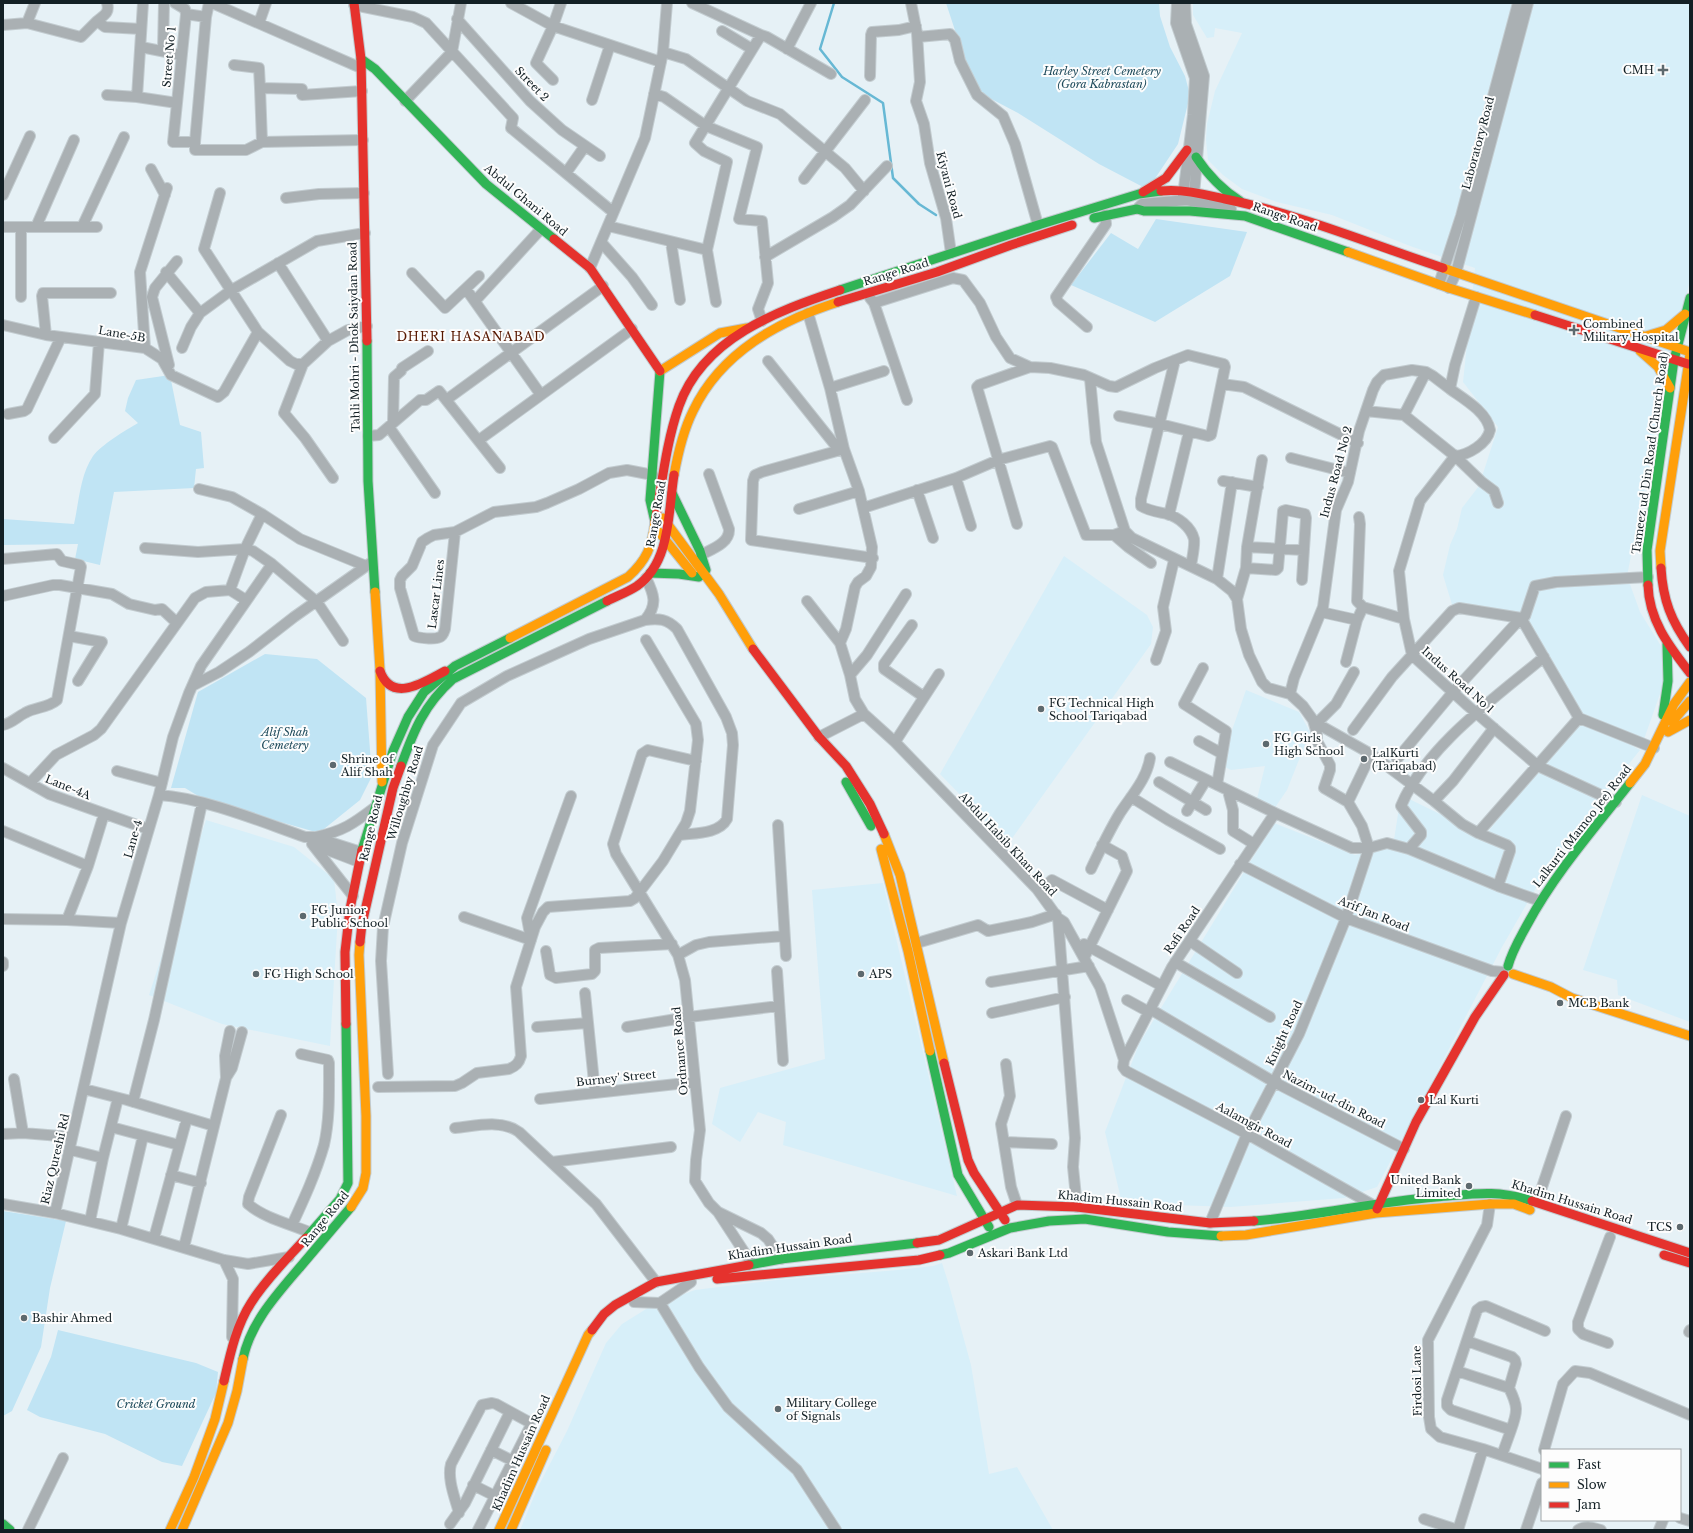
<svg xmlns="http://www.w3.org/2000/svg" width="1693" height="1533" viewBox="0 0 1693 1533" font-family="'Libre Baskerville',serif">
  <rect width="100%" height="100%" fill="#e6f1f6"/>
  <path fill="#d7eff9" d="M1193,3H1690V279L1644,491L1627,576L1640,612L1661,646L1667,674L1643,742L1591,724L1640,750L1552,860L1502,947L1377,1187L1344,1198L1230,1207L1122,1203L1105,1132L1139,1044L1274,823L1355,855L1393,846L1401,795L1485,836L1538,766L1579,718L1513,618H1487L1454,611L1443,575L1450,545L1457,529L1462,508L1479,486L1498,427L1463,382L1475,268L1410,246L1332,215L1277,202L1242,189L1223,175L1208,160L1206,140L1207,124L1215,91L1242,33L1215,28L1214,37L1207,38L1193,15Z
    M1064,556L1147,615L1153,627L1151,644L1008,844L940,774Z
    M1246,690L1299,712L1310,732L1287,790L1274,809L1257,799L1265,766L1231,770L1225,767L1223,756Z
    M1642,795L1690,816V1022L1618,995L1617,980L1583,970Z
    M206,820L294,847L334,879L338,915L330,1046L222,1024L149,995Z
    M883,883L957,1196L783,1145L786,1122L758,1112L740,1142L712,1124L720,1088L825,1059L812,890Z
    M942,1263L949,1285L971,1365L989,1474L1017,1467L1053,1530H520L538,1487L567,1431L606,1343L622,1324L651,1306L695,1290L777,1280L898,1270L933,1266Z"/>
  <path fill="#c0e4f4" d="M946,3H1159L1160,16L1170,47L1185,76L1190,95L1178,144L1154,180L1143,187L1099,164L1018,113L978,92L970,76Z
    M1156,219L1247,232L1230,276L1155,322L1071,285L1111,233L1138,249Z
    M170,375L180,425L201,432L204,468L196,469L194,488L114,492L100,565L75,559L78,544L3,545V519L74,524C79,502 80,475 93,456C101,445 126,430 138,423L125,411L128,398L136,380Z
    M265,654L317,659L366,698L372,776L360,800L319,833L205,800L185,788H171L198,692Z
    M3,1211L66,1221L50,1288L41,1347L12,1411L3,1416Z
    M58,1330L196,1363L218,1372L216,1393L182,1466L162,1462L105,1434L40,1417L27,1410L51,1357Z"/>
  <g fill="none" stroke-linecap="round" stroke-linejoin="round">
    <path stroke="#67b8d4" stroke-width="2.5" d="M834,3L820,49L842,77L883,103L893,178L919,204L936,215"/>
    <defs>
      <path id="street" d="M175,3L185,9L186,14L206,17L209,3
        M212,3L361,68
        M511,3L553,26L661,62
        M692,3L761,35
        M911,3L917,33L920,82L916,101L924,124L930,163L946,218L951,253
        M1177,3L1176,23L1195,78L1193,115L1183,196L1187,200L1231,209
        M354,5L413,17L426,23L513,118L511,128L613,212
        M457,19L530,101L562,130L600,156
        M97,21C104,15 110,13 107,3
        M27,23L35,3
        M259,23L266,3
        M3,25L27,23L81,37L97,21L105,27L141,29
        M722,31L752,49
        M918,37L950,34L955,40L960,61L977,95L1003,116L1015,144L1038,225
        M141,47L181,55
        M787,49L811,3
        M163,50L164,3
        M663,52L686,59L747,101L780,114L845,168L864,191
        M234,65L259,68L260,88
        M870,76L871,35L872,32L899,30L916,26
        M553,80L536,63L553,26L561,3
        M654,94L664,97L706,126L757,147L739,219L762,221L768,283L758,309L762,321
        M107,95L137,97L177,103L173,142H195L206,17
        M137,97L143,3
        M592,100L610,45
        M405,101L452,52L461,3
        M177,103L186,14
        M195,142V150H246L262,142L363,140
        M262,142L260,88L302,89V95L362,91
        M151,169L165,195
        M566,173L585,146
        M804,179L865,100
        M220,193L204,249L258,332L290,361L296,364H303L328,341L348,330L367,326
        M3,195L30,136
        M286,198L319,194L364,193
        M1137,209L1142,204L1187,200L1192,198L1194,195L1204,76L1186,24L1185,3
        M608,226L707,250
        M3,227H97
        M21,227V297
        M36,227L74,140
        M82,227L124,137
        M601,242L632,277L652,305
        M671,242L680,300
        M765,257L833,217L850,205L887,166
        M278,263L328,341
        M590,268L645,138L663,52L667,3
        M166,272L200,313
        M412,273L445,308L479,276
        M1439,284L1461,216L1518,3
        M1449,288L1456,273L1528,3
        M466,289L541,395
        M1476,297L1455,365L1450,389C1464,399 1487,412 1490,430C1487,444 1468,455 1455,456L1420,501L1399,571L1404,619L1412,655L1468,706L1538,766L1616,802
        M870,298L874,303L907,400
        M475,301L541,229
        M716,302L707,250L727,162L704,151L695,143L761,35L767,37L831,74
        M874,303L953,278L963,280L980,303L996,337L1010,358L1030,367L1050,368L1084,375L1109,386L1116,387L1155,368L1188,355L1224,364L1225,367L1211,435L1208,436L1160,424L1119,416
        M808,313L830,388L844,449L859,491L872,547L871,567L866,576L858,582L855,587L846,629L840,643L850,675L855,699L864,714L895,742L1037,889L1058,918L1075,1138L1073,1167L1077,1207
        M3,325L46,335L145,348L162,359L171,375L218,397L224,392L258,332
        M1087,327L1058,302L1056,297L1106,224L1105,215
        M46,335L42,296L43,293H111
        M145,348L140,272L167,188
        M182,348L191,327L200,313L230,291L317,241L365,233
        M1175,360L1141,499V506C1149,511 1158,512 1167,514C1178,517 1191,527 1194,539C1195,547 1192,558 1191,566
        M768,361L839,450
        M303,364L284,413L305,438L333,478
        M169,365L152,297L155,288L177,261
        M1090,379L1096,442L1125,531L1132,538L1217,579L1232,591L1237,599L1241,629L1249,655L1262,682L1268,688L1290,694L1303,706L1313,720L1317,734V741L1330,765V770L1324,788L1348,802L1362,826L1369,848L1346,918L1299,1034L1247,1134L1210,1223
        M1222,384L1244,387L1358,443
        M830,388L884,371
        M446,400L603,286
        M1366,411L1404,415L1455,456L1482,482L1494,491L1498,503
        M8,414L24,411L27,409L61,337
        M1404,415L1426,372
        M393,423L394,377L401,371L402,368L428,351
        M389,427L435,493
        M368,436L379,435L420,400H426L439,391L500,468
        M54,438L95,394L99,342
        M479,440L632,329
        M844,449L762,472L755,475L753,481L751,540L873,558
        M1291,458L1350,473
        M956,478L971,526
        M1223,481L1258,487
        M199,489L232,497L262,514L300,539L366,566
        M917,490L933,538
        M863,508L956,478L998,460L1050,446L1052,447L1086,535H1114L1125,531
        M799,509L859,491
        M1169,515L1189,432
        M1359,517L1360,524L1357,601L1363,607
        M1017,524L977,387L979,385L1030,367
        M455,532L445,629C444,632 443,636 440,637C434,640 419,638 414,636L400,588V580L402,576L412,566L422,542L428,538L434,535L455,532L494,512L536,507L547,503L579,489L609,473L627,470L653,475
        M1114,535L1128,547L1151,563
        M1247,547L1303,550
        M145,548L198,552L245,549L253,551L272,564L317,602L343,641
        M701,555C712,549 730,543 729,529L709,474
        M3,559L57,554L62,561L80,565L81,567L57,700C48,708 35,707 25,713C17,717 12,723 3,725
        M1246,568L1276,570L1278,568L1283,511L1286,510L1305,514L1306,518L1302,580
        M1217,579L1232,482
        M230,590L245,549L262,514
        M3,596L53,585H60L112,594L129,604L155,610L162,609L177,623
        M1237,599L1246,568L1247,547L1262,460
        M807,601L840,643
        M1321,612L1357,620L1363,607L1404,619
        M645,620C659,618 667,619 677,629L726,717L732,733L733,745L727,819C719,834 695,833 680,835
        M912,625L884,664V669L924,697
        M69,636L102,642L78,681
        M1156,660L1166,631L1163,607L1174,560
        M1346,662L1357,620
        M1203,668L1184,704L1226,731L1217,785
        M850,675L867,655L906,594
        M192,686L219,672L249,652L294,617L372,562
        M1290,694L1294,678L1323,607L1336,510L1348,482L1359,431L1373,390L1377,382L1384,375L1412,370L1426,372L1433,376L1450,389
        M1316,723L1371,754L1434,801L1462,824L1478,833L1507,845L1510,848V851L1498,886
        M1315,725L1336,704L1354,672
        M1353,730L1392,677L1452,611L1459,608L1521,618L1579,718L1654,748
        M819,737L864,714
        M1199,741L1221,753
        M895,742L939,674
        M1397,759L1453,692L1521,618L1525,616L1535,586L1556,582L1648,577
        M696,761L648,750L642,754L613,844L616,854L678,955L685,980L700,1130L696,1160L695,1181L709,1203L718,1212L761,1233L768,1239L781,1259
        M1170,762L1275,813
        M3,768L49,794L148,829
        M117,771L162,783
        M1159,782L1206,810
        M30,783L56,755L94,735L101,729L195,598L206,592L230,590L246,600
        M1228,791L1233,810V831L1254,844
        M159,795L173,737L189,693L201,666L272,564
        M1131,797L1168,820L1220,849
        M1434,801L1453,781L1494,728
        M1348,802L1371,754
        M1187,811L1206,780
        M778,825L786,956
        M3,831L88,866
        M1478,833L1579,718
        M316,837C343,831 353,824 374,808
        M312,844L353,896
        M312,844L359,862
        M1409,849L1421,835V832L1401,806C1425,747 1496,697 1544,657
        M1240,864L1346,918L1492,971L1503,972
        M1091,869C1100,850 1109,831 1120,813C1131,796 1147,779 1150,758
        M1039,892L1052,880L1108,910
        M464,917L531,940
        M1058,918L1064,922L1100,987L1124,1060
        M3,919L67,920L121,923L159,795C204,798 262,822 305,837H314L361,852
        M67,920L88,866L104,814
        M121,923L55,1213L121,1229L224,1260L248,1264L289,1257
        M531,940L527,918L571,796
        M1190,941L1237,973
        M917,943L978,925L988,931L1032,922L1056,914
        M1084,944L1162,986
        M546,951L550,975L556,978L592,974L595,971V950L599,948L672,944
        M678,955L696,945L709,942L784,936
        M1084,958L1127,871L1122,856L1102,845
        M1175,962L1270,1017
        M3,966V962
        M777,971L783,1061
        M991,982L1089,966
        M585,993L595,1092
        M1127,1000L1149,1012
        M1150,1009L1274,1082L1404,1149
        M992,1013L1065,997
        M537,1027L587,1023
        M627,1027L689,1017L779,1006
        M1006,1064L1010,1096L1001,1124L1011,1187L1017,1205
        M388,1074L381,961L383,927L402,843L433,745L461,703L507,676L589,639L645,620C658,605 654,594 646,578
        M227,1076L232,1068L242,1032
        M14,1079L23,1133
        M378,1087L455,1086L462,1083L477,1073L509,1069C516,1066 519,1063 521,1056L516,987L535,927L543,912L548,907L630,901L635,898L663,861L686,823L690,811L698,740L696,724L646,640
        M84,1089L127,1100L214,1126
        M540,1099L695,1082
        M133,1102L154,1020L202,803
        M281,1115L249,1197L248,1204C264,1218 290,1224 309,1232
        M111,1127L179,1145
        M455,1128C476,1126 501,1119 519,1132L596,1204L656,1282
        M3,1134L23,1133L72,1137
        M1004,1142L1052,1144
        M71,1150L103,1158
        M552,1162L671,1147
        M171,1175L201,1183
        M1537,1202L1566,1116
        M3,1204L55,1213
        M1490,1204L1487,1225L1428,1340L1429,1417L1431,1429L1440,1437L1483,1449L1542,1469
        M1373,1205L1247,1134L1126,1071L1123,1067L1124,1060L1172,967L1275,813L1352,848H1369L1387,843L1409,849L1498,886L1540,901
        M718,1212L752,1264
        M90,1221L103,1158L118,1098
        M292,1225C304,1199 316,1173 324,1145C330,1119 329,1090 329,1063L328,1060L301,1054
        M121,1229L143,1136
        M154,1238L187,1118
        M184,1247L226,1078L225,1056L230,1031
        M224,1260L233,1279L232,1337
        M691,1282L660,1303L699,1367L728,1407L797,1470L836,1530
        M634,1302L660,1303
        M1689,1332L1690,1330
        M1467,1341L1512,1357L1515,1360L1516,1364L1509,1388C1518,1406 1518,1411 1511,1430
        M1608,1343L1583,1334L1578,1329V1322L1610,1237
        M1457,1371L1509,1388
        M491,1450L513,1461
        M1544,1450L1563,1384L1575,1371L1590,1373L1690,1415
        M1502,1455L1511,1430L1451,1410L1447,1406V1400L1477,1310L1481,1307L1486,1306L1545,1331
        M473,1485L495,1496
        M459,1513C455,1498 447,1479 451,1464L482,1405L492,1403L496,1404L529,1422L530,1427L478,1530
        M1680,1518L1690,1521
        M1424,1519L1458,1530
        M450,1524L465,1503L510,1412
        M28,1530L63,1458
        M1458,1530L1483,1449
        M1526,1530L1542,1483
        M1578,1530C1586,1525 1593,1528 1601,1530
        M1659,1530L1663,1520"/>
      <path id="fast" d="M361,59L375,69L486,184L554,239
        M1196,157C1208,175 1221,189 1240,201
        M1094,218L1137,209L1144,211H1190L1245,216L1348,252
        M840,290L1038,225L1139,194L1161,191
        M367,341L368,481L375,592
        M672,493L700,551L706,570
        M655,522L650,500L660,371
        M650,573L679,574L699,577
        M1648,585L1647,550L1674,360L1690,298
        M1663,715L1668,681L1667,644
        M401,766C414,730 424,705 453,679L607,601
        M846,782L871,826
        M362,850L393,751L408,717L424,692L455,666L510,638
        M1508,966C1512,951 1520,938 1527,925C1555,873 1594,829 1630,783
        M930,1051L958,1175L989,1227
        M1254,1221C1315,1216 1375,1202 1436,1197C1473,1194 1496,1189 1532,1201
        M306,1238L340,1199L348,1183L346,1024
        M940,1255L949,1253L1010,1228L1049,1221L1085,1219L1168,1232L1221,1236
        M749,1265L781,1259L917,1243
        M243,1359C250,1323 278,1293 301,1266C318,1246 334,1227 351,1207
        M3,1524L10,1530"/>
      <path id="slow" d="M1348,252L1449,288L1535,315
        M1443,268L1690,352
        M1643,337L1666,330L1685,314
        M1640,351L1658,367L1670,388
        M660,371L720,333L747,328
        M674,475C678,453 683,431 693,411C721,352 779,321 838,302
        M663,518L719,594L753,649
        M659,532L692,573
        M1661,568L1660,551L1690,354
        M375,592L380,670L382,782
        M510,638L628,577C647,560 652,546 655,522
        M1672,722L1690,701
        M1668,732L1690,720
        M1630,783L1645,764L1674,704L1690,682
        M884,834L900,875L944,1063
        M881,849L908,951L930,1051
        M1513,974L1551,987L1572,998L1690,1036
        M351,1207L363,1188L366,1173V1116L359,955L360,942
        M1221,1236L1246,1235L1376,1213L1490,1204H1514L1530,1210
        M170,1530L194,1477L215,1419L224,1381
        M182,1530L228,1423L237,1391L243,1359
        M499,1530L588,1335L592,1330
        M511,1530L546,1450"/>
      <path id="jam" d="M354,3L361,59L367,341
        M1161,191C1183,189 1203,194 1225,199C1299,214 1371,244 1443,268
        M1143,192L1166,178L1187,150
        M554,239L590,268L660,371
        M838,302L937,272L1011,245L1072,225
        M1535,315L1688,364
        M655,522C662,484 666,443 679,406C703,338 777,311 840,290
        M1661,568C1663,600 1671,621 1690,647
        M1648,585C1649,621 1670,647 1690,673
        M607,601C617,596 628,592 637,586C671,562 668,512 674,475
        M753,649L819,737L846,766L870,804L884,834
        M380,671C392,704 424,682 445,671
        M360,942L362,924L393,788L401,766
        M346,1024L345,952L350,909L362,850
        M944,1063L968,1160L974,1173L1005,1220
        M1532,1201L1690,1253
        M1377,1209L1416,1122L1475,1017L1504,975
        M917,1243L939,1240L1017,1205L1077,1207L1210,1223L1254,1221
        M1664,1255L1690,1263
        M717,1279L919,1260L940,1255
        M592,1330L604,1314L615,1305L656,1282L749,1265
        M224,1381C230,1355 236,1326 251,1303C266,1279 287,1259 306,1238"/>
    </defs>
    <use href="#street" stroke="#c2cbcf" stroke-width="12"/>
    <use href="#fast" stroke="#c2cbcf" stroke-width="11"/>
    <use href="#slow" stroke="#c2cbcf" stroke-width="11"/>
    <use href="#jam" stroke="#c2cbcf" stroke-width="11"/>
    <use href="#street" stroke="#aab0b3" stroke-width="10"/>
    <use href="#fast" stroke="#30b455" stroke-width="9"/>
    <use href="#slow" stroke="#ff9f0a" stroke-width="9"/>
    <use href="#jam" stroke="#e5322d" stroke-width="9"/>
  </g>
  <g fill="#5d696e" stroke="#fdfdfd" stroke-width="1.5">
    <path d="M1661 64h4v4h4v4h-4v4h-4v-4h-4v-4h4z"/>
    <path d="M1572 324h4v4h4v4h-4v4h-4v-4h-4v-4h4z"/>
    <circle cx="1041" cy="709" r="4"/>
    <circle cx="1266" cy="744" r="4"/>
    <circle cx="1364" cy="759" r="4"/>
    <circle cx="333" cy="765" r="4"/>
    <circle cx="303" cy="916" r="4"/>
    <circle cx="256" cy="974" r="4"/>
    <circle cx="861" cy="974" r="4"/>
    <circle cx="1560" cy="1003" r="4"/>
    <circle cx="1421" cy="1100" r="4"/>
    <circle cx="1469" cy="1186" r="4"/>
    <circle cx="1680" cy="1227" r="4"/>
    <circle cx="970" cy="1253" r="4"/>
    <circle cx="24" cy="1318" r="4"/>
    <circle cx="778" cy="1409" r="4"/>
  </g>
  <g text-anchor="middle" stroke-width="4" stroke-linejoin="round" paint-order="stroke">
    <g font-size="11" fill="#132025" stroke="#fdfdfd">
      <text transform="translate(169 57) rotate(-85)" y="4">Street No 1</text>
      <text transform="translate(532 84) rotate(46)" y="4">Street 2</text>
      <text transform="translate(1478 143) rotate(-75)" y="4">Laboratory Road</text>
      <text transform="translate(949 185) rotate(75)" y="4">Kiyani Road</text>
      <text transform="translate(526 200) rotate(40)" y="4">Abdul Ghani Road</text>
      <text transform="translate(1285 217) rotate(19)" y="4">Range Road</text>
      <text transform="translate(896 272) rotate(-17)" y="4">Range Road</text>
      <text transform="translate(122 334) rotate(10)" y="4">Lane-5B</text>
      <text transform="translate(354 337) rotate(-91)" y="4">Tahli Mohri - Dhok Saiydan Road</text>
      <text transform="translate(1650 453) rotate(-82)" y="4">Tameez ud Din Road (Church Road)</text>
      <text transform="translate(1336 472) rotate(-75)" y="4">Indus Road No 2</text>
      <text transform="translate(656 514) rotate(-80)" y="4">Range Road</text>
      <text transform="translate(436 594) rotate(-83)" y="4">Lascar Lines</text>
      <text transform="translate(1458 680) rotate(42)" y="4">Indus Road No 1</text>
      <text transform="translate(68 787) rotate(22)" y="4">Lane-4A</text>
      <text transform="translate(405 793) rotate(-73)" y="4">Willoughby Road</text>
      <text transform="translate(1582 826) rotate(-52)" y="4">Lalkurti (Mamoo Jee) Road</text>
      <text transform="translate(371 828) rotate(-77)" y="4">Range Road</text>
      <text transform="translate(133 839) rotate(-74)" y="4">Lane-4</text>
      <text transform="translate(1008 844) rotate(47)" y="4">Abdul Habib Khan Road</text>
      <text transform="translate(1374 914) rotate(22)" y="4">Arif Jan Road</text>
      <text transform="translate(1182 930) rotate(-56)" y="4">Rafi Road</text>
      <text transform="translate(1284 1033) rotate(-65)" y="4">Knight Road</text>
      <text transform="translate(680 1051) rotate(-95)" y="4">Ordnance Road</text>
      <text transform="translate(616 1078) rotate(-6)" y="4">Burney' Street</text>
      <text transform="translate(1334 1099) rotate(27)" y="4">Nazim-ud-din Road</text>
      <text transform="translate(1254 1125) rotate(28)" y="4">Aalamgir Road</text>
      <text transform="translate(55 1159) rotate(-77)" y="4">Riaz Qureshi Rd</text>
      <text transform="translate(1120 1201) rotate(6)" y="4">Khadim Hussain Road</text>
      <text transform="translate(1572 1202) rotate(17)" y="4">Khadim Hussain Road</text>
      <text transform="translate(325 1219) rotate(-51)" y="4">Range Road</text>
      <text transform="translate(790 1247) rotate(-8)" y="4">Khadim Hussain Road</text>
      <text transform="translate(1417 1381) rotate(-91)" y="4">Firdosi Lane</text>
      <text transform="translate(521 1453) rotate(-66)" y="4">Khadim Hussain Road</text>
    </g>
    <g font-size="11" fill="#132025" stroke="#fdfdfd" text-anchor="start">
      <text x="1654" y="74" text-anchor="end">CMH</text>
      <text x="1583" y="328">Combined<tspan x="1583" dy="13">Military Hospital</tspan></text>
      <text x="1049" y="707">FG Technical High<tspan x="1049" dy="13">School Tariqabad</tspan></text>
      <text x="1274" y="742">FG Girls<tspan x="1274" dy="13">High School</tspan></text>
      <text x="1372" y="757">LalKurti<tspan x="1372" dy="13">(Tariqabad)</tspan></text>
      <text x="341" y="763">Shrine of<tspan x="341" dy="13">Alif Shah</tspan></text>
      <text x="311" y="914">FG Junior<tspan x="311" dy="13">Public School</tspan></text>
      <text x="264" y="978">FG High School</text>
      <text x="869" y="978">APS</text>
      <text x="1568" y="1007">MCB Bank</text>
      <text x="1429" y="1104">Lal Kurti</text>
      <text x="1461" y="1184" text-anchor="end">United Bank<tspan x="1461" dy="13">Limited</tspan></text>
      <text x="1672" y="1231" text-anchor="end">TCS</text>
      <text x="978" y="1257">Askari Bank Ltd</text>
      <text x="32" y="1322">Bashir Ahmed</text>
      <text x="786" y="1407">Military College<tspan x="786" dy="13">of Signals</tspan></text>
    </g>
    <g font-size="11" font-style="italic" fill="#1c495a" stroke="#fdfdfd">
      <text x="1102" y="75">Harley Street Cemetery<tspan x="1102" dy="13">(Gora Kabrastan)</tspan></text>
      <text x="285" y="736">Alif Shah<tspan x="285" dy="13">Cemetery</tspan></text>
      <text x="156" y="1408">Cricket Ground</text>
    </g>
    <g font-size="12" letter-spacing="1" fill="#571800" stroke="#fdfdfd">
      <text x="471" y="341">DHERI HASANABAD</text>
    </g>
  </g>
  <rect width="1693" height="1533" fill="none" stroke="#132025" stroke-width="8"/>
  <rect x="1541" y="1449" width="140" height="72" fill="#fdfdfd" stroke="#9fa5a7"/>
  <rect x="1549" y="1462" width="20" height="6" fill="#30b455" stroke="#9fa5a7"/>
  <text x="1577" y="1469" font-size="12" fill="#132025">Fast</text>
  <rect x="1549" y="1482" width="20" height="6" fill="#ff9f0a" stroke="#9fa5a7"/>
  <text x="1577" y="1489" font-size="12" fill="#132025">Slow</text>
  <rect x="1549" y="1502" width="20" height="6" fill="#e5322d" stroke="#9fa5a7"/>
  <text x="1577" y="1509" font-size="12" fill="#132025">Jam</text>
</svg>
